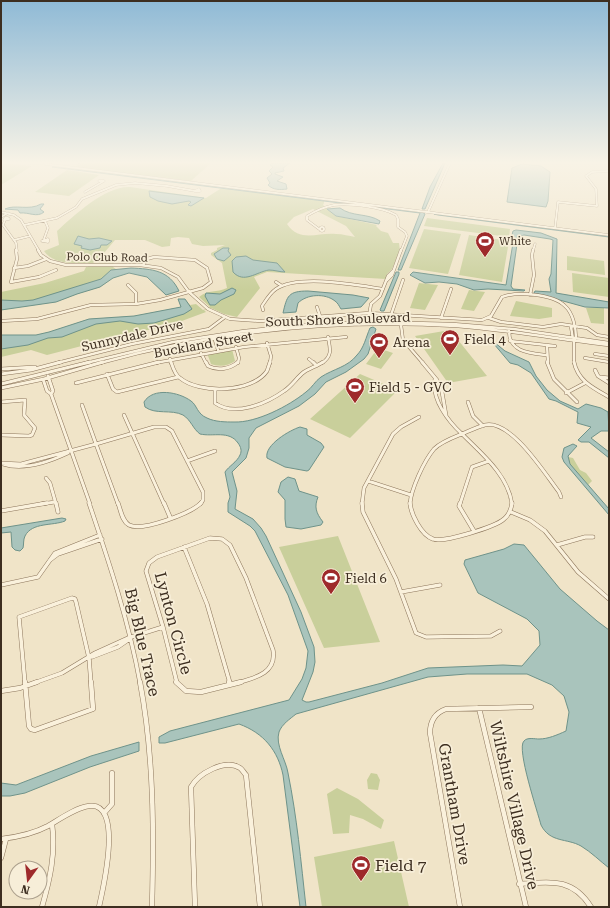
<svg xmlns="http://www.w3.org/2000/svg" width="610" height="908" viewBox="0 0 610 908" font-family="'Roboto Serif',serif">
  <rect width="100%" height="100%" fill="#f0e4c8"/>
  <path fill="#c9cf9b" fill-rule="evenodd" d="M1,163L32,166L1,185Z
    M82,163H211L191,181L75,167Z
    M67,170L99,175L69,196L35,192Z
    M130,187L206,198L220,189L224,188L324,201V203L323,205L336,216L377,225L376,226L381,231L388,233L393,243H399L400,251L392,269L387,274L386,279L267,272L254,277L260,288L237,317L224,314L211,308L204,310L206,312L171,325L120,336L47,355L31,350L1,357V335H36L49,332L89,319L134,316L181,307L178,299H185L190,305L196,304L203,310L210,307L199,297C209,289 216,293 227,288L222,263L211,255V253L217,250V248L225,245L203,246L192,244L189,238L178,237L171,238L170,246L162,247L145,240H115L104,253L93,263L114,262L113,267L123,274L113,278L100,287L77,294L56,302L1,310V292L45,283L84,271L86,267H88L89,263C73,263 54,265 44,251L59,245L57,231C75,215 105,186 130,187ZM313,209L346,226L355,237C349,236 343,234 336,234C318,232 300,243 287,224L294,217Z
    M427,218L510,229L509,237L424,226Z
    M424,229L461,234L448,274L409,268Z
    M469,235L509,241L502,282L459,275Z
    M567,256L604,261L605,275L567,270Z
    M572,273L609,278V297L573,292Z
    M419,283L438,285L425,310L410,308Z
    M469,290L485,292L474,311L461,309Z
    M516,301L552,308V317L539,319L510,316Z
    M586,308H604V324L591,323Z
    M450,330L487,376L448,383L415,336Z
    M378,348L393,353L381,369L366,364Z
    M232,349L235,361C228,366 220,367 211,364L207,353Z
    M360,374L398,390L350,438L310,419Z
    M568,457L573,458L580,470L586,473L592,481L588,485L570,465Z
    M338,536L380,642L324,648L279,547Z
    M371,773L377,774L380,780L378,790L368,789L367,780Z
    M337,788L358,799L384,820L381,829L363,819L350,815L349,833L333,834L327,794Z
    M394,841L409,907H322L314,857Z"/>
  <path fill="#a9c4bc" stroke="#6f938a" d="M272,163H290L283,168L284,171L275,173V174L283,177L277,181L286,184L287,189C280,190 273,190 268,185L270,183L267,178L272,174L269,171L273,167L270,165Z
    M443,163H445L425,209H422L430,187Z
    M522,164L541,166L550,172L548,201L546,207L507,202L512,168Z
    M54,166L422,212L425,214L401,270H398L420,213L52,167Z
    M149,191L204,198L191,206L188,205L191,202L189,201L172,204L158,201L150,197Z
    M41,204H44L40,209L44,212C37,218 29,212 20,213L18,210L5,209C15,204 29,211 41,204Z
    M340,208C352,217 368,213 380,221L379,224L336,216L327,209Z
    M434,214L609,236V237L438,215Z
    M516,230L541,233L557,239L556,293L609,302V308L585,307L534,293L535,291L551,292L549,279L551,274L553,240L550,239L524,235L518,237L511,286L513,289L525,290L524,291L488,289L474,290L457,284L439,282L425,283L410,275L413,272L506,285L513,243L512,235L513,231Z
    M78,236L89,239L99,238L112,241L107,245H101L100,248L90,250L81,248L82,246L74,244Z
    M223,248H229L228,251L231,255L224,261L217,259L214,254Z
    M246,256L253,260L277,263L285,272C280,272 274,270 269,270C256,272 244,284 233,272L232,261L236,257Z
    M131,268C152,269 169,270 179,291L166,295L147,277L129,273L113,278L100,287L77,294L56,302L1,310V300L22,301L33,300L101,279L111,270Z
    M396,272H399V274L384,311H381L380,310Z
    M232,288L236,290L234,294L221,300L215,305H210L205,296L206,293L220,294Z
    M308,291L353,295L369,298L361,307L341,309C339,306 338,303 335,301C325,293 307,294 298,303L296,312L283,313C287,296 288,291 308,291Z
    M178,299H185L192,309L184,314L154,323L138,324L120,321L96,324L62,337L48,338L28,345L1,349V335H36L49,332L89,319L134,316L181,307Z
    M373,327L376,329L368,354L364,359L346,372L326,382L315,394L299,406L256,428L249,438V448L246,458L232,472L237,491L235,509L253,519L261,528L266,536L301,612L314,647L315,662L313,672L302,700L306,702H309L382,683L428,668L503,665L522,666L540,645L539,631L527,619L478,593L464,564L465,560L504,549L514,544L524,545L560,589L597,621L609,630V868C600,861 591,852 581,846C567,838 550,843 541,825C538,813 516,748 524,741C527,737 535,739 539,739C548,739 557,735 566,731L569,712L564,696L552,685L527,674H467L428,677L296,714C290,719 282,724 279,732C275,745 286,760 288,773C297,817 301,862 306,907H300L283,775C278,751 264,733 239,724L165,743H159V737L170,731L289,700L302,679L306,668L308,651L288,595L255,531L250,526L228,512V503L230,497L225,472C229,466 237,462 240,455C242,451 241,447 238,443C229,430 213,437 200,434C193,429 191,420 183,415C171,409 156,415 145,407L144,402C153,387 179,392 191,401C197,405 197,414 207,418C215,422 226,422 234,422C256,423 289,406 306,392C312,388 315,381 321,377C333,369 348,367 357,355C364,348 366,337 370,328Z
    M494,342L505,351L529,362L536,376L547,390L560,401L578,409L586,404L601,408L608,412L609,431H601L591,438L609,452V458L589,442H581L578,440L591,427L577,423L578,412L556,401L549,399L531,373L518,365L510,363L494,344Z
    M300,427L307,429V435L321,443L324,447L309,470L307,471L285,467L267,458C264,445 290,430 300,427Z
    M573,444L577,446L568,456L570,464L609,509V515L564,462L562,457L564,448Z
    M288,477L295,479L299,491L318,497C314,507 316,513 323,522L321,525L301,529L286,527L285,519V500L278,492L281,482Z
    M62,518L66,519L65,521C53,526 32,522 25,536C23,540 24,544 23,548L20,551L15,550L12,547L11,532L1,533V528Z
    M139,742V751L90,767L25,793L10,796H1V783L16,785L91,756Z"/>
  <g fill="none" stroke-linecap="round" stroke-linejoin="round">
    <path stroke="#6f938a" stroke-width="1" d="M78,164L80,163"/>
    <defs>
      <path id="minor-far4" d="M30,163H42
        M45,164L609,235
        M199,189L200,191H195Z
        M85,192L104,181H99
        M1,212L14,215L21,220L39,251
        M428,212L450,163
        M1,217L8,213
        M5,218H8L9,219L4,220Z
        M5,220L3,225L16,243L17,251
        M24,225L57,218L76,207L82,199L116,185L135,183L167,186L195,191
        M320 229a2 2 0 1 1 4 0a2 2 0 1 1-4 0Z
        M555,228L558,202L597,206L596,189L586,176L592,172L609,171
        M319,229L307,220V216C315,211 324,207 334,205C349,203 383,207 396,215L398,219V227L405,232L407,236L401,251
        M44,239L48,228L45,221
        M48,239V242L42,241Z
        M14,240L30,236
        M533,251L535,244"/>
      <path id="minor-far3" d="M16,250L17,259L11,282L39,277L56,270
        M38,250L41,255L50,261L66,265H140L161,268L178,277L189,292L208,309L230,319L260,321L369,313L482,320L491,316L502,297C517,291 553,294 565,306C573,313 576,328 576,338L574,340
        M14,268L28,266L46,259
        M387,280L392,275L401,250
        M276,282L282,286
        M128,285L136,293V304
        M530,295L534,275L532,255L533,250
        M317,307L320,316
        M263,310L262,306C266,300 270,293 276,289C299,274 356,285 383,289
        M391,315L403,280
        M441,318L451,289
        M489,318L501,322L543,327L561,324L587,328L597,335L609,337
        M1,321L37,319L91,305L136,304L160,300L203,288L211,282L207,268L195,260L154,257L147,259L143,265
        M373,322L369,316L371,304L380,296L388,276L393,271
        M401,325L403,340L423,363
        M509,331C509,352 529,353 546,355
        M214,337L218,350
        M573,339L571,327L574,326
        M574,340V363
        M510,341L555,346
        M267,343L271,356L270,363
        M547,345L548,363
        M236,347L239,358L238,363
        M201,353L206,363
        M595,354L609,356
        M585,358L609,362
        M170,359L171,363
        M309,359L314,363
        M57,363L132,344L209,329L225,317
        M86,363L173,342L244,331L301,325L373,322L453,324L514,329L609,343
        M100,363C215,331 337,319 456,326C507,330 558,339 609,345
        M155,363L244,347L346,337
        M322,363C333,356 330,348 328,337"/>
      <path id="minor-far2" d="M171,362C173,368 175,375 180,378C199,394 252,393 267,371C268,368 269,365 270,362
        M206,362L208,366C218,371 230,369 238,362
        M313,362L316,365
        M422,362L437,380L441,390
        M547,362L554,379L577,402
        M574,362C578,381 593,388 609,397
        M1,369L35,367
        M595,370L598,376L609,383
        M1,374L31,370L61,362
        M107,374L113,389L117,392L178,377
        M48,376L53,391L51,394L90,504
        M601,377L609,378
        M43,379L47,391L51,394
        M435,379C431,399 448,421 462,434
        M436,380L437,390
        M76,383L159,362
        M1,384L90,362
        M1,388L44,379L103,362
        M215,389V403C234,417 266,404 284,391C292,386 297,377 304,372C310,368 317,366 323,362
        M442,392L446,415
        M566,393L585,383
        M1,402L25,400L24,415L35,428L32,435L29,436L1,435
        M468,402L473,416L483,426
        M82,405L96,444
        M124,415L164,504
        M462,434C482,454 508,475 512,504
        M462,434C469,431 477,427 485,425C511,419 545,474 559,492L561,497
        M96,444L118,504
        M96,444L154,427H166L172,431L203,492V500L200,504
        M187,461L215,451
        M1,463L21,464L96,444
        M3,464C24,471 49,462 68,453
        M46,478L50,483L56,504
        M368,481L411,495
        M41,504L55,502
        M362,504L364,488L393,434L401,427L419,417
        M410,504C411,489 424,461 434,449C441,442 452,438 462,434
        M460,504L472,467L489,461"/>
      <path id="minor-far1" d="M56,503L58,512
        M89,503C109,562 129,622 140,683
        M118,503C121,511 122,521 129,525C142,532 191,513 201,503
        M164,503L170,517
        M362,503L363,512L396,579L416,633L426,637L491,636L500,631
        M410,503C411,514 421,535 433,539C443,543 495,527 504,519C509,515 511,510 512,503
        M460,503L459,506L474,531
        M1,511L47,503
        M511,512L530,520L545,531L578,572L609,599
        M557,545L585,537H593
        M184,547L207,604L230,683
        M50,560L58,554L102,539
        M1,585L38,577L55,553L100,535
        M401,592L440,585
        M92,657L118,647L131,638
        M25,683L19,617L72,598L75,599L76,602L89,658L91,683
        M34,683L62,673L95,653L128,638L163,627
        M177,683L163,627L146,571L149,563L157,557L210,538L222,539L230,545L246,578L273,650C277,673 255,678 237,683"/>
      <path id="minor" d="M25,682L29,726L31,729L35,730L93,709L91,682
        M140,682C154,756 154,832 152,907
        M176,682L186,691L201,692L241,682
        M229,682L230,684
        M1,691L20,688L37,682
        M479,708L526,907
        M105,812L112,804V773
        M1,839C18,837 33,834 48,826C60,819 75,808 89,806C124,801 103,889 99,907
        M1,858L6,839
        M519,884C550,882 572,877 591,907
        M42,907C50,879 56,853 52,824
        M195,907L191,787C198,774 225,758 240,768C242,769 244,773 246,775L260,907
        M460,907L430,733C430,721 435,713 446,709L531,707"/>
    </defs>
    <use href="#minor-far4" stroke="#8d765c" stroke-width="2.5"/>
    <use href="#minor-far3" stroke="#8d765c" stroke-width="3.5"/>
    <use href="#minor-far2" stroke="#8d765c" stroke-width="4"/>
    <use href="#minor-far1" stroke="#8d765c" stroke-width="4.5"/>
    <use href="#minor" stroke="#8d765c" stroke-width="5.5"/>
    <use href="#minor-far4" stroke="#faf1dc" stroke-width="2"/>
    <use href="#minor-far3" stroke="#faf1dc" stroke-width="2.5"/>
    <use href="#minor-far2" stroke="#faf1dc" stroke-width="3"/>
    <use href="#minor-far1" stroke="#faf1dc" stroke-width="3.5"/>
    <use href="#minor" stroke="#faf1dc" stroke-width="4.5"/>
  </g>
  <linearGradient id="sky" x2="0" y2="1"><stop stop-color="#8fbad6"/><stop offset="0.56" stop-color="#f8f3e6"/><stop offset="1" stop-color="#f8f3e6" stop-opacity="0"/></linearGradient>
  <rect width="610" height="290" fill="url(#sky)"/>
  <defs>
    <symbol id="stadium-pin" viewBox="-11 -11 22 30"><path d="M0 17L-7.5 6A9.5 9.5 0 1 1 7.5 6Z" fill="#9e2a2b" stroke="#f7eed8"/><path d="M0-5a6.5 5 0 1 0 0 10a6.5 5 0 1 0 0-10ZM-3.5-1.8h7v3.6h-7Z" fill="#fff"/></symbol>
  </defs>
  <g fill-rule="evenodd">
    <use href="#stadium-pin" x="474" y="230" width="22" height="30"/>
    <use href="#stadium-pin" x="439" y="328" width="22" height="30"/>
    <use href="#stadium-pin" x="368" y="331" width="22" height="30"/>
    <use href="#stadium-pin" x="344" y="376" width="22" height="30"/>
    <use href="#stadium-pin" x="320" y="567" width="22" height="30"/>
    <use href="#stadium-pin" x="350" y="854" width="22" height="30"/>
  </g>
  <g text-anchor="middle" stroke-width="3.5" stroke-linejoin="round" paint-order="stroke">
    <g font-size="11" fill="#3d2e20" stroke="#f7eed8" text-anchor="start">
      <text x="499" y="245">White</text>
    </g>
    <g font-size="11" fill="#3d2e20" stroke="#f7eed8">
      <text transform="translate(107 257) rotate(1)" y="4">Polo Club Road</text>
    </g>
    <g font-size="13" fill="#3d2e20" stroke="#f7eed8">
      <text transform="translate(338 319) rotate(-2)" y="5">South Shore Boulevard</text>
      <text transform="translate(132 335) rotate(-13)" y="5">Sunnydale Drive</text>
      <text transform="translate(203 344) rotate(-10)" y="5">Buckland Street</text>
    </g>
    <g font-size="13" fill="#3d2e20" stroke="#f7eed8" text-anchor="start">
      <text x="464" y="344">Field 4</text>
      <text x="393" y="347">Arena</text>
      <text x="369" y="392">Field 5 - GVC</text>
      <text x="345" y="583">Field 6</text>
    </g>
    <g font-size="16" fill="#3d2e20" stroke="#f7eed8">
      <text transform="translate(174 623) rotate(75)" y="6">Lynton Circle</text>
      <text transform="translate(143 642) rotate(77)" y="6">Big Blue Trace</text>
      <text transform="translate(455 804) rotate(80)" y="6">Grantham Drive</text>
      <text transform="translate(515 805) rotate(77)" y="6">Wiltshire Village Drive</text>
    </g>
    <g font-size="16" fill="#3d2e20" stroke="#f7eed8" text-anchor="start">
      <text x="375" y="871">Field 7</text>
    </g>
  </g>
  <rect width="610" height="908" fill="none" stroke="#3d2e20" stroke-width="4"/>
  <g transform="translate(28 880) rotate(195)"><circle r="19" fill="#f7eed8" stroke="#ada18e"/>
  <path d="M0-3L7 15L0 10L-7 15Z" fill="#9e2a2b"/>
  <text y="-6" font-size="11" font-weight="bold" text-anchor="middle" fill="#3d2e20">N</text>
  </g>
</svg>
